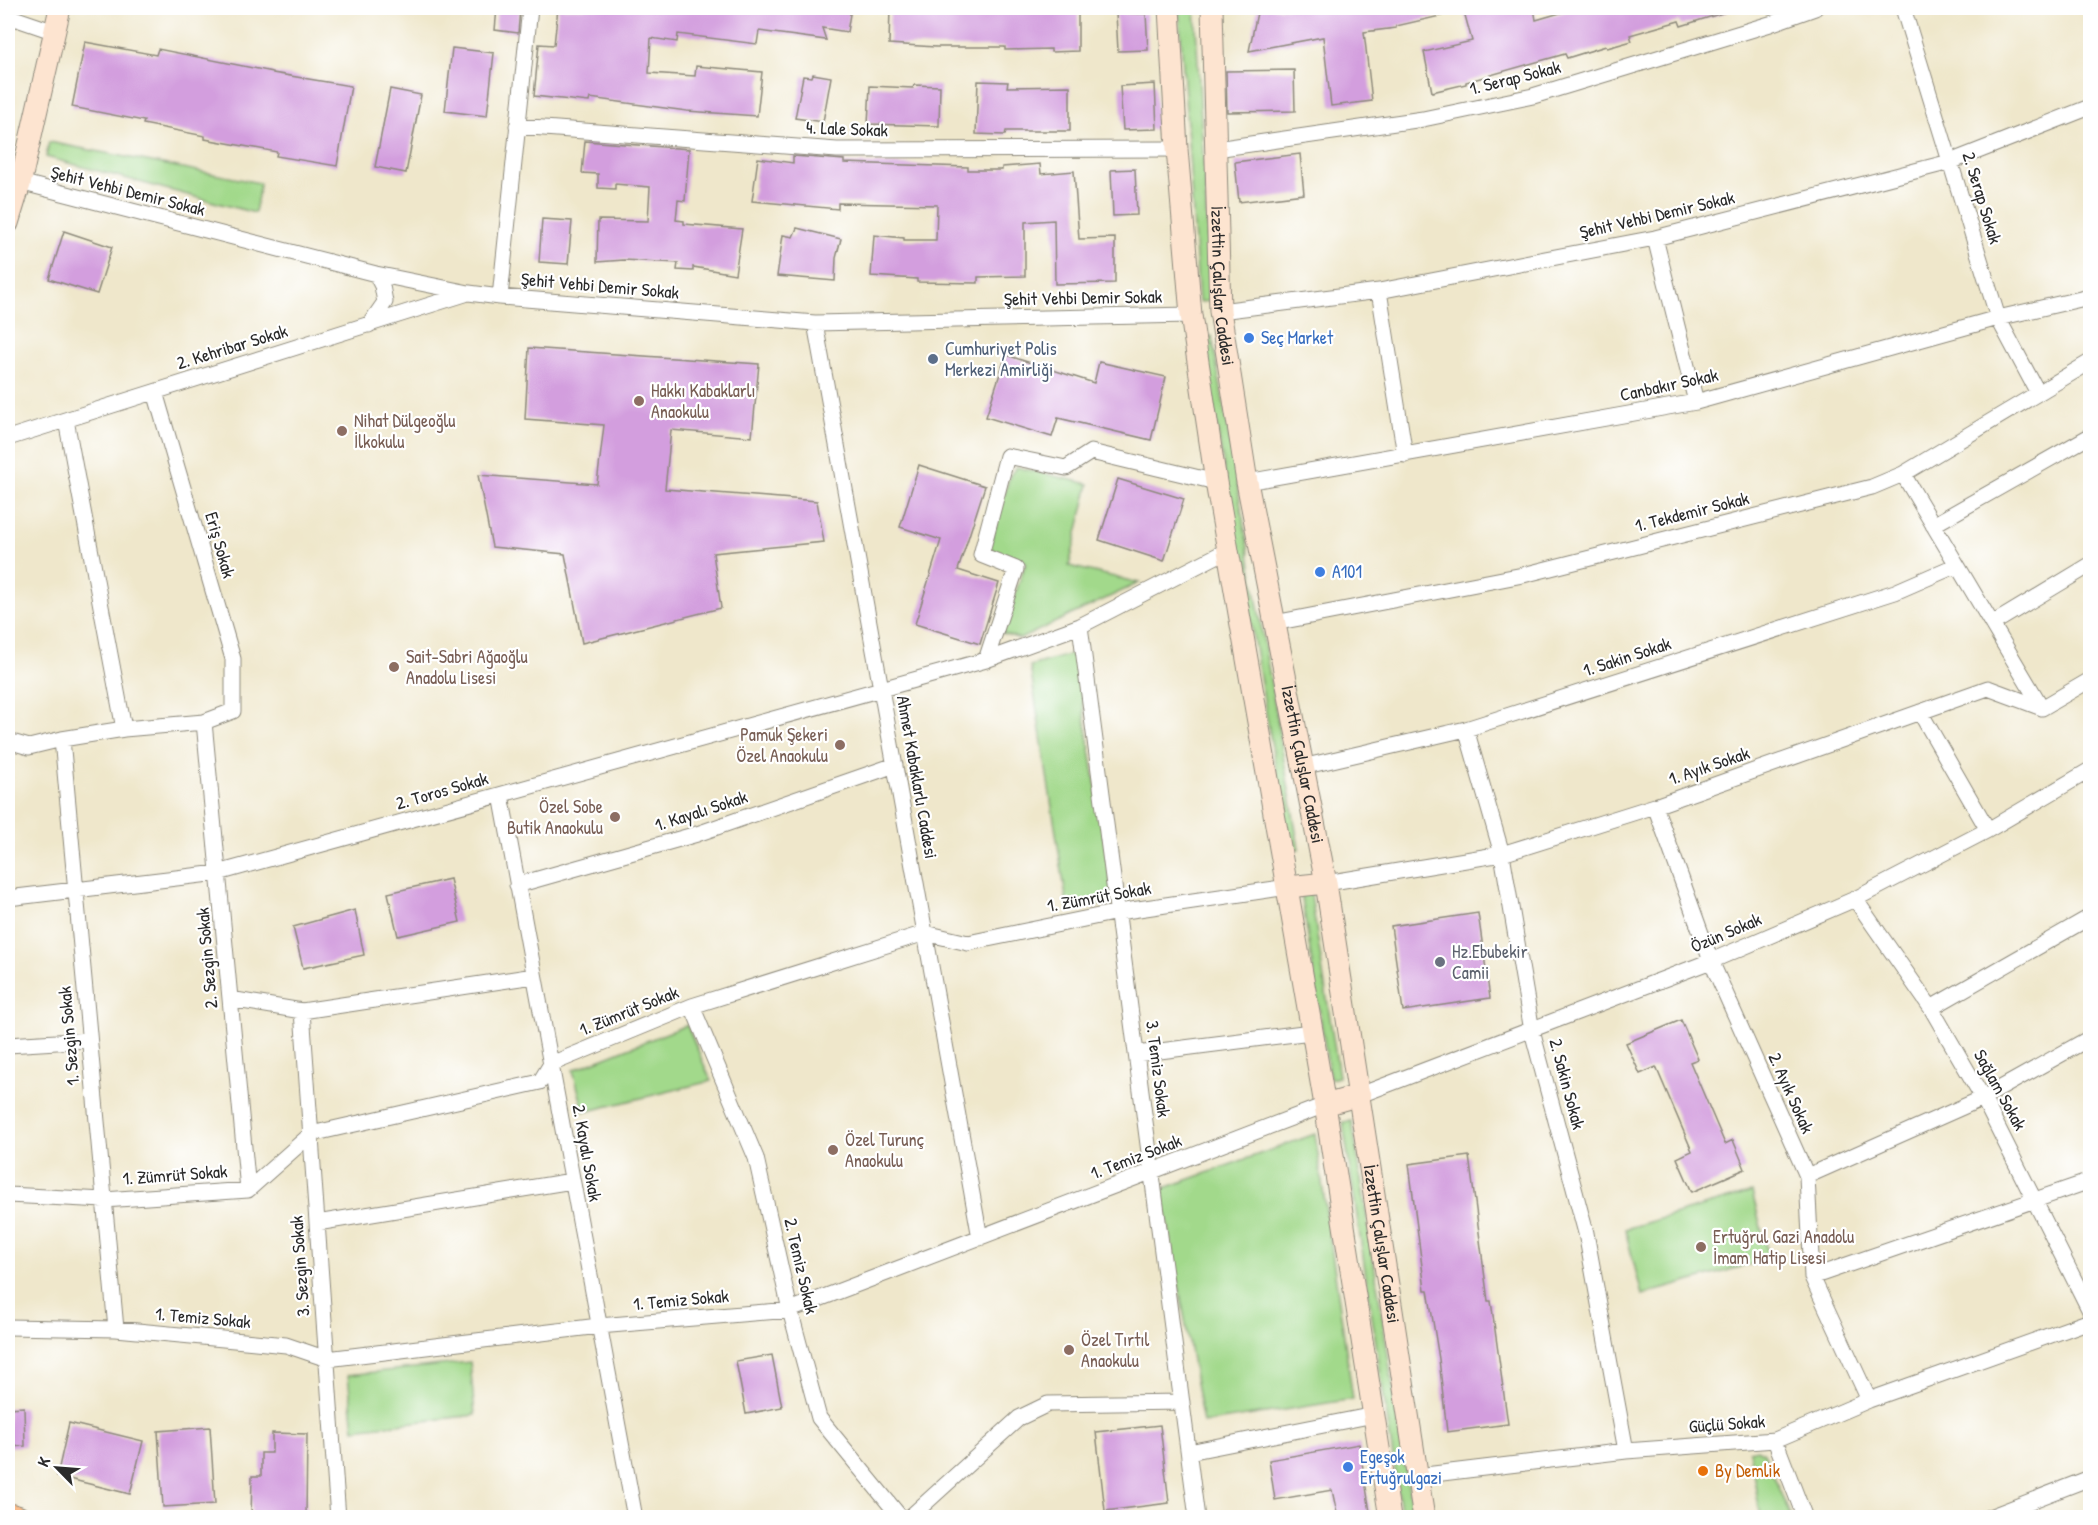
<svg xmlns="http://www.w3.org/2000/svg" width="2098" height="1525" viewBox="0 0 2098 1525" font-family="'Patrick Hand',sans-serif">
  <rect width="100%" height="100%" fill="#fff"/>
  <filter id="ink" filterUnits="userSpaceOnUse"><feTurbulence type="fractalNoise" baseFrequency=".0167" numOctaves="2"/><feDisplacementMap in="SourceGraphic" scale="12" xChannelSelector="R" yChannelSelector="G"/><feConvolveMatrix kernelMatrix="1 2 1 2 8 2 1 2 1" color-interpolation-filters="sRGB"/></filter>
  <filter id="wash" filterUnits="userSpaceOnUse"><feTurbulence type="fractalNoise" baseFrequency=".008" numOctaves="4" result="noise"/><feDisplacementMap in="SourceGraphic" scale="24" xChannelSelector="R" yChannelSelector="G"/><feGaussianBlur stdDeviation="1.35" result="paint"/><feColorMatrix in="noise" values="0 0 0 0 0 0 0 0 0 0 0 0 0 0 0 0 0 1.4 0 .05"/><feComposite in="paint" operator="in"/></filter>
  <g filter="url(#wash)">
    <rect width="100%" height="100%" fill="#efe7cb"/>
    <path fill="#a2d98b" stroke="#66825b" stroke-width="1.5" d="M1179,8H1195L1211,301L1199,302Z
      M49,142L260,183L255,213L46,157Z
      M1212,336L1299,849L1290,851L1202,340Z
      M1017,467L1089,484L1069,566L1139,583L1020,639L1002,633L1026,562L994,551L990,546L1010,475Z
      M1075,653L1114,903L1068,910L1030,666Z
      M1310,889L1339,1077L1330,1079L1301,892Z
      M687,1025L711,1081L584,1112L573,1070Z
      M1352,1121L1413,1517H1402L1343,1123Z
      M1315,1134L1353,1399L1203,1423L1162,1189Z
      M1752,1192L1769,1259L1642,1295L1625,1229Z
      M470,1362L475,1415L354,1429L348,1375Z
      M1757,1449L1764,1453L1791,1517H1761L1749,1451Z"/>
    <g id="blocks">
      <path fill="#d39ede" d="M497,8H520L518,33L495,30Z
        M558,8H851L847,32L822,28L826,40L759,31L757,44L678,34L677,42L651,38L649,73L695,76L696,66L762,72L757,116L687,111L590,98L589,102L534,96L539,44L554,45Z
        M890,8H1078V51L1051,52V49L1005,50V47H936L889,44Z
        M1258,8H1448L1449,14L1396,26V28L1364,32L1372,101L1331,106L1323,37L1249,51Z
        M1463,8H1534L1536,20L1577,8H1729V11L1681,26L1679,21L1630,35L1632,41L1607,48L1606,46L1567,58L1565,54L1466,82V84L1432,92L1424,52L1472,41Z
        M1116,13L1146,14L1148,50L1118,51Z
        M85,42L156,55L158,49L273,72V73L351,86L337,166L276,156L277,152L205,139V136L143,124L144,121L72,107Z
        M452,48L494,53L487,116L445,111Z
        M1294,70L1295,111L1227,112L1226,71Z
        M813,74L831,77L823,122L795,118L803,76L812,77Z
        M978,81L1008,82L1007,87L1070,86V131H1006L1005,135L976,134Z
        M1155,84L1157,129L1123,130L1120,86Z
        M914,85L940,86L939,126L868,124L870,86L913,88Z
        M390,89L421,95L406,173L375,167Z
        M585,141L689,149L685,201L678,200L676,220L684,221V224L742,229L735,274L693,267V271L677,270L678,263L624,260L597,262L598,220L648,221L650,187L615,184V189L598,188V174L582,173Z
        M1300,154L1304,194L1239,202L1235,162Z
        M793,156L844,160V163L968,167V170H1002V167L1040,164L1041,174L1074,171L1079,239L1115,238V283L1055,284L1054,220L1025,222V276L978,277V283L917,282V279L871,276L874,235L904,238V240H936L937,205L838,203V209L752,201L758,158L793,163Z
        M1135,169L1137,215L1113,216L1111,170Z
        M542,219L572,221L568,264L539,262Z
        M797,228L841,239L836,258L835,281L777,276L783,235L793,237Z
        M64,231L112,247L97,294L49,279Z
        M529,348L759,364L752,437L671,430L665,489L817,501L824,542L713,553L721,608L582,643L565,554L492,547L478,475L597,484L604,425L525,419Z
        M1006,355L1094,383L1099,362L1166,377L1151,440L1058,418L1052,437L986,417Z
        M919,465L985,486L958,570L999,583L980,644L915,624L941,540L900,527Z
        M1118,479L1184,499L1164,561L1099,540Z
        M450,879L460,922L398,936L388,893Z
        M355,910L364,955L303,968L293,927Z
        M1478,913L1490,998L1403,1011L1391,926Z
        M1681,1020L1698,1059L1690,1062L1725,1144L1733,1140L1745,1169L1692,1192L1677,1158L1692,1151L1656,1067L1640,1074L1626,1043Z
        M1469,1156L1488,1301H1491L1508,1424L1447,1432L1439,1359L1428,1290H1425L1409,1164Z
        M772,1355L782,1407L746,1414L736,1361Z
        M24,1407L25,1446L8,1447V1408Z
        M69,1423L143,1441L130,1494L57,1476Z
        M1160,1425L1169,1503L1105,1511L1096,1432Z
        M210,1427L215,1504L163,1507L158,1431Z
        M272,1433L307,1434L306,1518H251L252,1476H261V1453H272Z
        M1359,1444L1371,1518H1338L1332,1490L1275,1500L1269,1460Z"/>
    </g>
  </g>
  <g filter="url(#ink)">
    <use href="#blocks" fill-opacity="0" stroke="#8d897b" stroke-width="1.5"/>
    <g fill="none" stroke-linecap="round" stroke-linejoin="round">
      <defs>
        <path id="street" d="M1903,8L1998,318L2038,393
          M8,16L55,32
          M517,126L837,150L1177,149
          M1216,149L1423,119L1533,96L1770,24L1815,8
          M8,179L376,274L469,293L500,297L815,323L1191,315
          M1655,238L1696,402
          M1379,291L1405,455
          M500,297L530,8
          M1220,311L1379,291L1655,238L1950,162L2090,107
          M815,323L980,1238
          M369,325L385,302L382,286L376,274
          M66,420L124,729
          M8,438L465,294
          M1903,474L2042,708
          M1247,482L1696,402L1998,318L2085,298L2090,295
          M1933,525L2090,436
          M1274,623L1523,575L1872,487L1903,474L2090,362
          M1992,624L2090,565
          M1080,626L1197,1518
          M986,660L1016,569L981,555L1007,456L1066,468L1091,452L1216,482
          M1920,712L1988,830
          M204,722L248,1190
          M1466,729L1502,854L1532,1031L1586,1233L1626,1451
          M62,739L116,1329
          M8,741L29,747L62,739L124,729L204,722L233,711V659L155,392
          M1302,767L1466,729L1895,592L1957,565
          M501,795L635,1518
          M1655,806L1711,961L1807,1176L1812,1277L1869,1400
          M1326,883L1502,854L1655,806L1988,688L2042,708L2090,680
          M517,885L697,834L895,765
          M8,898L218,873L986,660L1080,626L1228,550
          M1855,899L1931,1008L1983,1098L2090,1311
          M230,999L302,1011L534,976
          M692,1006L756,1158L790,1310L819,1418L901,1518
          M1931,1008L2090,917
          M302,1011L338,1518
          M8,1045L89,1040
          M1136,1054L1311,1032
          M1360,1095L1711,961L1855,899L1988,830L2090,770
          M1807,1176L1983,1098L2090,1038
          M8,1195L104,1200L248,1190L311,1134L540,1082L551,1064L692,1006L925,933L968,943L1118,912L1288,887
          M317,1223L572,1181
          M1812,1277L2090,1181
          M8,1327L116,1329L286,1345L327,1359L599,1326L790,1310L1325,1105
          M1775,1440L1805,1518
          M1189,1452L1374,1415
          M1417,1476L1626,1451L1775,1440L1869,1400L2090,1321
          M909,1518L1019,1418L1048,1404L1182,1402
          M1987,1518L2090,1478"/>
        <g id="secondary">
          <path d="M1169,8L1177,149L1191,315L1216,482L1325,1105L1390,1518"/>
          <path id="s1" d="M1212,8L1220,311L1247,482L1326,883L1424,1518"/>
          <path d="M8,223L20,184L60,8"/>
          <path d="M1288,887L1326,883"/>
          <path d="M1325,1105L1360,1095"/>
        </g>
        <path id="primary" d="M8,1515L18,1518"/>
      </defs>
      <use href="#street" stroke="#8d897b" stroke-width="17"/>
      <use href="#secondary" stroke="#8d897b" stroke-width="23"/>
      <use href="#primary" stroke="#8d897b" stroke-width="26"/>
      <use href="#street" stroke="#fff" stroke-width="15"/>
      <use href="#secondary" stroke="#fde4d0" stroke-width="21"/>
      <use href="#primary" stroke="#f9bc8a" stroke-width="24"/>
    </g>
  </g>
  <g fill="#3f7fe0" stroke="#fff" stroke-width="2">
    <circle cx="1249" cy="338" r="6"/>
    <circle cx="1320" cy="572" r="6"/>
    <circle cx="1348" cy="1467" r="6"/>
  </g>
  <circle fill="#5c6f8a" stroke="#fff" stroke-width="2" cx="933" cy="359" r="6"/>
  <g fill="#8d6e63" stroke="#fff" stroke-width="2">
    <circle cx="639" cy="401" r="6"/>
    <circle cx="342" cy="431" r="6"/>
    <circle cx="394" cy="667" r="6"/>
    <circle cx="840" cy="745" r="6"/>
    <circle cx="615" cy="817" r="6"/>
    <circle cx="833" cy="1150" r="6"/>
    <circle cx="1701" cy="1247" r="6"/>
    <circle cx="1069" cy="1350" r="6"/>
  </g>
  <circle fill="#6b7280" stroke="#fff" stroke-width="2" cx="1440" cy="962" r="6"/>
  <circle fill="#e8710a" stroke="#fff" stroke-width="2" cx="1703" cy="1471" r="6"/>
  <g text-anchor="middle" stroke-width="4.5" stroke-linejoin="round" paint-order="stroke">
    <g font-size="18" fill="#2b2b2b" stroke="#fff">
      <text transform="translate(1515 78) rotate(-14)" y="6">1. Serap Sokak</text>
      <text transform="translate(847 129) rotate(2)" y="6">4. Lale Sokak</text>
      <text transform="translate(128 191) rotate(14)" y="6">Şehit Vehbi Demir Sokak</text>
      <text transform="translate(1982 198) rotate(73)" y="6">2. Serap Sokak</text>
      <text transform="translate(1657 215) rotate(-13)" y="6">Şehit Vehbi Demir Sokak</text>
      <text dy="6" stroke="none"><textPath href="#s1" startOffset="278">İzzettin Çalışlar Caddesi</textPath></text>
      <text transform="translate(600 286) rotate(5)" y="6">Şehit Vehbi Demir Sokak</text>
      <text transform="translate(1083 298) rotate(-1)" y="6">Şehit Vehbi Demir Sokak</text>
      <text transform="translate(232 347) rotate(-17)" y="6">2. Kehribar Sokak</text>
      <text transform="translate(1669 385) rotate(-12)" y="6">Canbakır Sokak</text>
      <text transform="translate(1692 512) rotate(-14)" y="6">1. Tekdemir Sokak</text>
      <text transform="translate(220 545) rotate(74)" y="6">Eriş Sokak</text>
      <text transform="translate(1627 657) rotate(-18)" y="6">1. Sakin Sokak</text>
      <text dy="6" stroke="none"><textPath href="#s1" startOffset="764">İzzettin Çalışlar Caddesi</textPath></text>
      <text transform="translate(1709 766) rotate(-19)" y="6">1. Ayık Sokak</text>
      <text transform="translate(917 777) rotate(80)" y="6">Ahmet Kabaklarlı Caddesi</text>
      <text transform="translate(442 791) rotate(-16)" y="6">2. Toros Sokak</text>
      <text transform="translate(701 811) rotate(-18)" y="6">1. Kayalı Sokak</text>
      <text transform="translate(1099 897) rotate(-10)" y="6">1. Zümrüt Sokak</text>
      <text transform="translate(1726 933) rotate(-23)" y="6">Özün Sokak</text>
      <text transform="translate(207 958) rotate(-95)" y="6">2. Sezgin Sokak</text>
      <text transform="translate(629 1011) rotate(-22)" y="6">1. Zümrüt Sokak</text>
      <text transform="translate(69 1036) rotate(-95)" y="6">1. Sezgin Sokak</text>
      <text transform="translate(1158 1069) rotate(83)" y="6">3. Temiz Sokak</text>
      <text transform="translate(1567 1084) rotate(75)" y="6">2. Sakin Sokak</text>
      <text transform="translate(2000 1090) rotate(61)" y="6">Sağlam Sokak</text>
      <text transform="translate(1791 1093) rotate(66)" y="6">2. Ayık Sokak</text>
      <text transform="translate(587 1153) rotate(80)" y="6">2. Kayalı Sokak</text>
      <text transform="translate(1136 1157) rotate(-21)" y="6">1. Temiz Sokak</text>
      <text transform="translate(175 1175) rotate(-4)" y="6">1. Zümrüt Sokak</text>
      <text dy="6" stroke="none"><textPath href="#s1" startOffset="1250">İzzettin Çalışlar Caddesi</textPath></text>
      <text transform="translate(300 1266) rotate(-94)" y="6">3. Sezgin Sokak</text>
      <text transform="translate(801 1266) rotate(77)" y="6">2. Temiz Sokak</text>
      <text transform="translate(681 1300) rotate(-5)" y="6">1. Temiz Sokak</text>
      <text transform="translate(203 1318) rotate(5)" y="6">1. Temiz Sokak</text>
      <text transform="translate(1727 1424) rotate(-4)" y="6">Güçlü Sokak</text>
    </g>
    <g font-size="18" fill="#366cbe" stroke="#fff" text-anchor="start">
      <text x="1261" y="344">Seç Market</text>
      <text x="1332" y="578">A101</text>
      <text x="1360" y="1463">Egeşok<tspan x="1360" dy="21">Ertuğrulgazi</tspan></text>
    </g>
    <g font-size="18" fill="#4e5e75" stroke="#fff" text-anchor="start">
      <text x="945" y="355">Cumhuriyet Polis<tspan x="945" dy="21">Merkezi Amirliği</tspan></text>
    </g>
    <g font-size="18" fill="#785e54" stroke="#fff" text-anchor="start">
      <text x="651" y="397">Hakkı Kabaklarlı<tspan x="651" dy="21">Anaokulu</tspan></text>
      <text x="354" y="427">Nihat Dülgeoğlu<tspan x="354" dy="21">İlkokulu</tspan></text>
      <text x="406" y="663">Sait-Sabri Ağaoğlu<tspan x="406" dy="21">Anadolu Lisesi</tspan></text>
      <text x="828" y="741" text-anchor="end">Pamuk Şekeri<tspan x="828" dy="21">Özel Anaokulu</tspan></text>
      <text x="603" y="813" text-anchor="end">Özel Sobe<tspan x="603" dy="21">Butik Anaokulu</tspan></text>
      <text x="845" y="1146">Özel Turunç<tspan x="845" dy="21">Anaokulu</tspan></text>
      <text x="1713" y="1243">Ertuğrul Gazi Anadolu<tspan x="1713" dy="21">İmam Hatip Lisesi</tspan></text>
      <text x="1081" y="1346">Özel Tırtıl<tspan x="1081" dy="21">Anaokulu</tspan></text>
    </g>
    <g font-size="18" fill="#5b616d" stroke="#fff" text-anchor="start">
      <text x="1452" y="958">Hz.Ebubekir<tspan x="1452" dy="21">Camii</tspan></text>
    </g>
    <g font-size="18" fill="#c56008" stroke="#fff" text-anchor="start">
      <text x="1715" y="1477">By Demlik</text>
    </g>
  </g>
  <rect width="2098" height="1525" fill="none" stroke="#fff" stroke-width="30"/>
  <g transform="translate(57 1468) rotate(295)" stroke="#ffffff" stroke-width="4.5" paint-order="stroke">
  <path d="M0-4.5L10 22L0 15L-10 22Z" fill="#2b2b2b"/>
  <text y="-9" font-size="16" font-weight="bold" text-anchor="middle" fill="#2b2b2b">K</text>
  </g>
</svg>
